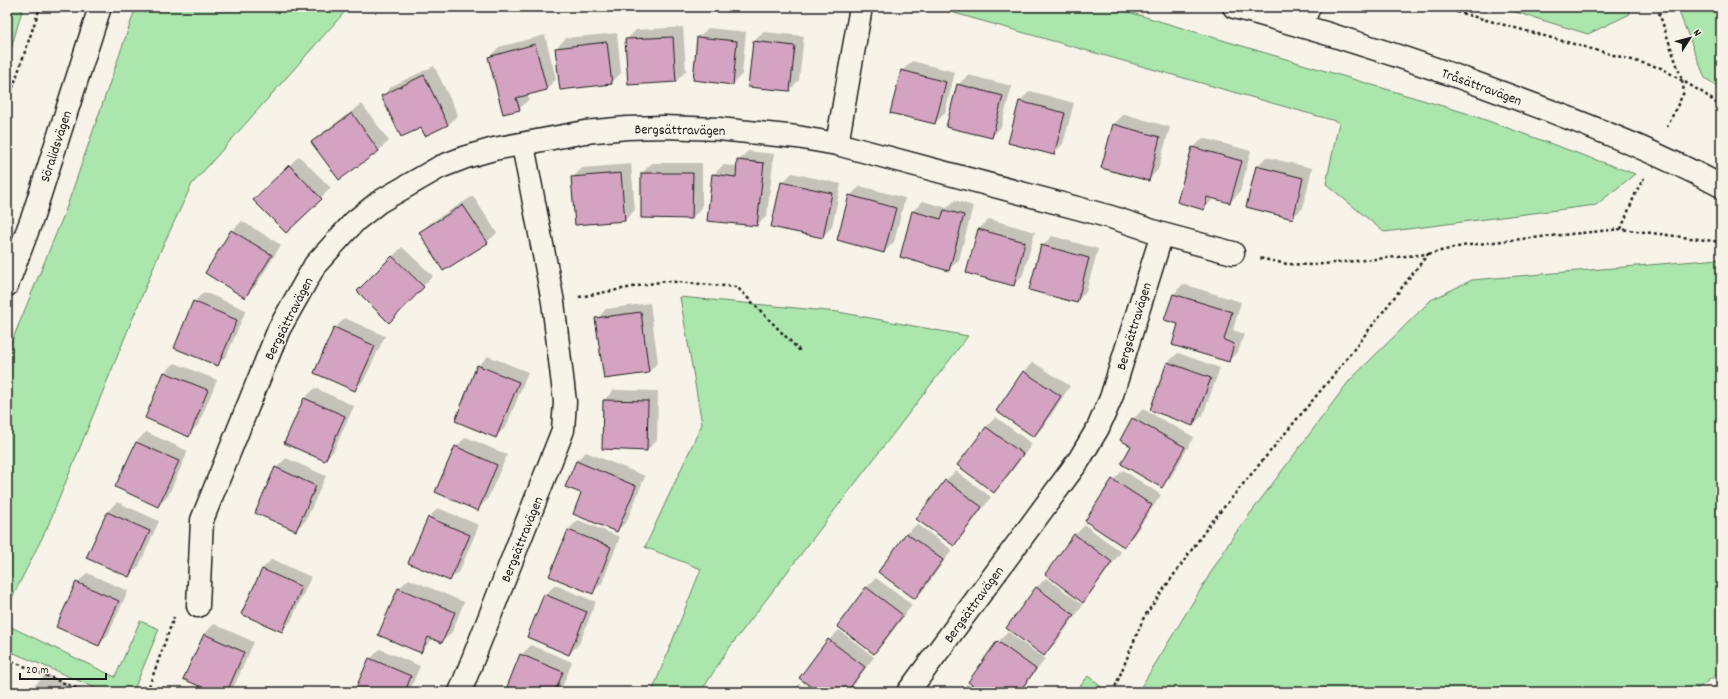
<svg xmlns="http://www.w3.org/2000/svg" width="1728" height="699" viewBox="0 0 1728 699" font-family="Dekko,sans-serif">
  <rect width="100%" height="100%" fill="#f7f3e8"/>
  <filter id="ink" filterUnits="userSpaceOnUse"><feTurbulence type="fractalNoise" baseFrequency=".025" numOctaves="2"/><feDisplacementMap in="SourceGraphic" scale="8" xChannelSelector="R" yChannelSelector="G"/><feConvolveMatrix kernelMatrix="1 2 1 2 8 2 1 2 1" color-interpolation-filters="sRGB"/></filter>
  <g filter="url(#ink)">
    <path fill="#abe7ad" stroke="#648264" d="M7,7H23L7,63Z
      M136,7H349L192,184L159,254L47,528L7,608V353L65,212Z
      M933,7H1112L1466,113L1635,174L1596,205L1384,232L1326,184L1339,122Z
      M1499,7H1627L1630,14L1588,34Z
      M1677,7H1721V89L1705,78Z
      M1719,259L1721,261V671L1693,692H1138L1232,538L1349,381L1431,300L1472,280Z
      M680,297L838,312L968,336L726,652L701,692H652L701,569L645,547L702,424Z
      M140,621L159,629L133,692H105L7,650V625L115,677Z
      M1088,676L1105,690L1103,692H1076Z"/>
    <path fill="#0003" d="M683,27L686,71L676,81L626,40L636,30Z
      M708,28L746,32L742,74L733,84L698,38Z
      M764,32L804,36L799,80L790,90L754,41Z
      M617,33L621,73L611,83L556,48L566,38Z
      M545,35L556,79L546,89L527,94L529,99L519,109L489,57L499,47Z
      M912,61L955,72L945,113L935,123L902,71Z
      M434,66L458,115L448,125L421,126L383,96L392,86Z
      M968,75L1012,86L1001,127L992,137L958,85Z
      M1030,91L1074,103L1063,144L1053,154L1010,143L1020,101Z
      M362,104L389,141L379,150L339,179L312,142L322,133Z
      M1124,114L1170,127L1158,170L1148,180L1114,124Z
      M1203,138L1251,151L1240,192L1230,202L1214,198L1204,209L1193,148Z
      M748,151L774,154L767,216L757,225L708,220L713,175L723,165L738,166V161Z
      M299,156L331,188L286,232L254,200Z
      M1266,157L1312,168L1303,208L1293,217L1257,167Z
      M652,163H702V208L692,218L642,173Z
      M631,164L635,210L625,220L572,178L582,168Z
      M792,173L841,184L832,227L822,237L782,183Z
      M860,186L905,198L894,242L884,252L850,196Z
      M473,196L497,233L487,242L420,233L430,223Z
      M955,200L973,206L959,260L949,269L913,211L923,201L947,208Z
      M989,219L1035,232L1023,275L1014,285L968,272L979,229Z
      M242,221L281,245L255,287L245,296L232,231Z
      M1052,236L1098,249L1086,292L1077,301L1042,246Z
      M402,247L433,276L389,321L358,291Z
      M1183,284L1241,302L1233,330L1244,334L1238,352L1228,361L1179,324L1174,294Z
      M204,292L246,310L227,355L217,365L194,302Z
      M650,303L658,362L649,372L597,319L606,309Z
      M345,318L385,336L364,380L355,390L335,328Z
      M1178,353L1220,368L1203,415L1193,425L1168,362Z
      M488,356L528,372L506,427L496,436L478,366Z
      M1033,362L1070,386L1044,426L1034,436L1023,372Z
      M175,363L217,380L198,425L188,435L165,372Z
      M315,388L354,406L334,450L325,460L285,443L305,398Z
      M614,390L658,391L657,440L647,450L603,448L604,400Z
      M1143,409L1194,437L1171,477L1162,486L1132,446L1121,440L1133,419Z
      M996,417L1032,444L1004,482L994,492L958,465L986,427Z
      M146,432L188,451L168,496L158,506L136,442Z
      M466,437L507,455L487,500L477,509L456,447Z
      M586,452L645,476L627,521L617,531L583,493L576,461Z
      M286,458L326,476L306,520L296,530L276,468Z
      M1123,470L1161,495L1134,535L1124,545L1086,520L1113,480Z
      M956,471L991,497L963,535L954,545L918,519L946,480Z
      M117,502L159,521L139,566L129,576L107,512Z
      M438,508L479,525L460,570L450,580L429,517Z
      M578,520L620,537L602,583L593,592L551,576L568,530Z
      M917,524L952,550L925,588L915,598L879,571L907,533Z
      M1085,525L1121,552L1092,591L1083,601L1046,574L1075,535Z
      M272,559L311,577L291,621L282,631L262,569Z
      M87,573L128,591L108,635L99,645L77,583Z
      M876,578L912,605L884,643L874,653L866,588Z
      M1046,578L1083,605L1054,645L1044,654L1036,588Z
      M409,579L464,602L452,632L442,642L433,638L421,652L379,634L399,588Z
      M555,585L596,602L579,644L569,654L545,595Z
      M214,624L254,642L234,686L228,692H215L204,634Z
      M839,630L874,657L848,692H820L829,640Z
      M1008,632L1045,659L1020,692H983L998,642Z
      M531,645L572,662L560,692H506L521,655Z
      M380,649L420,666L409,692H355L370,659Z
      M46,674L83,689L82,692H28Z
      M799,684L810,692H792Z
      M967,684L978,692H959Z"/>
    <path fill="#d4a3c1" stroke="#1c1c1c" d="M673,37L676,82L628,85L625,39Z
      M697,37L737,41L733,85L693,80Z
      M753,41L795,46L790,91L748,87Z
      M607,42L612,84L560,90L555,48Z
      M535,44L547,90L516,98L520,110L503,114L488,57Z
      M901,70L946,82L935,124L890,113Z
      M424,75L448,125L425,136L421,128L401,137L381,96Z
      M957,84L1003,96L992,138L946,127Z
      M1019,101L1065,113L1054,155L1008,143Z
      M352,113L379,151L339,180L311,142Z
      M1113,124L1160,137L1149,181L1101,168Z
      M1192,147L1242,161L1230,203L1207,197L1204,210L1177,202Z
      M737,160L764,163L757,226L707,221L712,174L736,177Z
      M289,165L322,199L286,233L253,200Z
      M1256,166L1303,178L1293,219L1246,207Z
      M621,173L625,221L575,225L571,177Z
      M641,173H693L692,219L641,218Z
      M781,182L832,193L823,238L771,227Z
      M849,195L896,208L884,253L837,240Z
      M463,205L488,243L443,271L419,232Z
      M944,210L964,215L949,271L900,257L912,211L941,219Z
      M978,229L1025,242L1014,286L966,273Z
      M231,230L272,255L245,298L205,273Z
      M1041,245L1089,258L1077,303L1029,290Z
      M392,256L424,287L389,323L357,291Z
      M1173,294L1232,312L1224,340L1234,344L1229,362L1172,345L1178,324L1164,320Z
      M193,301L237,320L218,366L174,348Z
      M641,312L649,373L604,379L595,318Z
      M334,327L375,346L355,391L314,373Z
      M1167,362L1211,378L1193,426L1150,410Z
      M477,365L519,382L496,438L455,421Z
      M1023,371L1061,396L1034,437L996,411Z
      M164,372L208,390L189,437L145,418Z
      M304,398L345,416L325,461L284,443Z
      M603,400L648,401L647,451L602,449Z
      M1132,418L1185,447L1162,488L1121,464L1131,446L1120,440Z
      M986,427L1023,454L994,493L957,465Z
      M136,442L179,461L158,507L115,487Z
      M455,446L497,465L478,511L435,492Z
      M576,461L636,486L617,532L573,514L581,493L565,487Z
      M275,467L316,486L296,531L255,513Z
      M1112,479L1152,505L1124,547L1085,521Z
      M945,480L982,507L954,546L916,519Z
      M107,512L150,531L129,577L86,558Z
      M428,517L470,535L450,581L408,563Z
      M568,530L611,547L593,594L549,576Z
      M906,533L943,560L915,599L878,572Z
      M1074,534L1112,562L1083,603L1045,574Z
      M262,569L302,587L282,632L241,614Z
      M76,582L119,601L99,646L56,627Z
      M866,587L903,615L874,654L837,626Z
      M1036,587L1074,615L1044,656L1006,628Z
      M398,588L455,612L442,643L428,637L421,653L378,635Z
      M544,594L587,612L569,655L527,637Z
      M204,634L244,652L227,692H213L183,679Z
      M828,639L865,667L847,692H818L799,678Z
      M997,641L1036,669L1019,692H982L968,682Z
      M520,654L563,672L555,692H505Z
      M369,658L411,676L405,692H354Z"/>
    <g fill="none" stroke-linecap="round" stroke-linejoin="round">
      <defs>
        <path id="street" d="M861,7L837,144L1111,217L1162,234L1111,398L1098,428L1079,460L908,692
          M1234,7C1331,33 1427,64 1521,100C1589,125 1657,152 1721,186
          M1302,25L1309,7
          M1162,234L1233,253
          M198,606L202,520L279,329L315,265L355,221L379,202L440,167L466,157L494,149L585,132L627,128L663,127L719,129L797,137L837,144
          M460,692L563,430L565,402L553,302L523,145"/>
        <path id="secondary" d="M7,285L33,216L100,7"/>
      </defs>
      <use href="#street" stroke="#1c1c1c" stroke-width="25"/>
      <use href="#secondary" stroke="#1c1c1c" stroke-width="25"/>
      <path stroke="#1c1c1c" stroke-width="2.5" stroke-dasharray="3 3" stroke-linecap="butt" d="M1439,7L1661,68L1705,94L1721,107
        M1657,7L1682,80L1684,92L1667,127
        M7,105L40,7
        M1621,229L1636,192L1644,178
        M1428,254L1462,246L1502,241L1621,229L1721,242
        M579,297L665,281L737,287L801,352
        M7,659L85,692
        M7,671L12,662
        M147,692L174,617
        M1113,692L1144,617L1210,524L1336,372L1428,254L1313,265L1287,264L1259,258"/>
      <use href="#street" stroke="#f7f3e8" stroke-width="22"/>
      <use href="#secondary" stroke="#f7f3e8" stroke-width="22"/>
    </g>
  </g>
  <g text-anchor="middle" stroke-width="3" stroke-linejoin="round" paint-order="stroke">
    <g font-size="14" fill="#1c1c1c" stroke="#f7f3e8">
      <text transform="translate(1482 86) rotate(20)" y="5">Tråsättravägen</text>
      <text transform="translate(680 129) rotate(1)" y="5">Bergsättravägen</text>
      <text transform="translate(55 146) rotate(-72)" y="5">Söralidsvägen</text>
      <text transform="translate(288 318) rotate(-63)" y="5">Bergsättravägen</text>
      <text transform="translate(1133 326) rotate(-73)" y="5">Bergsättravägen</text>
      <text transform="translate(521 539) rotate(-68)" y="5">Bergsättravägen</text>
      <text transform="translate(973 604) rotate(-54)" y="5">Bergsättravägen</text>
    </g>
  </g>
  <rect width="1728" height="699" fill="none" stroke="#f7f3e8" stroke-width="24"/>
  <rect x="12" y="12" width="1704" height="675" fill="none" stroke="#1c1c1c" stroke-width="1.5" filter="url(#ink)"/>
  <g transform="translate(1690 38) rotate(54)" stroke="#f7f3e8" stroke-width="3" paint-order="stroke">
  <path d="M0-3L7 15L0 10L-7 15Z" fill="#1c1c1c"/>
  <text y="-6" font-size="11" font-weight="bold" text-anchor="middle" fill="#1c1c1c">N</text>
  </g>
  <path d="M20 673v6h86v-6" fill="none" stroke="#1c1c1c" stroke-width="2"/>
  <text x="26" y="673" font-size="12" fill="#1c1c1c" stroke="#f7f3e8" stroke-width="3" paint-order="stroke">20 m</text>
</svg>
